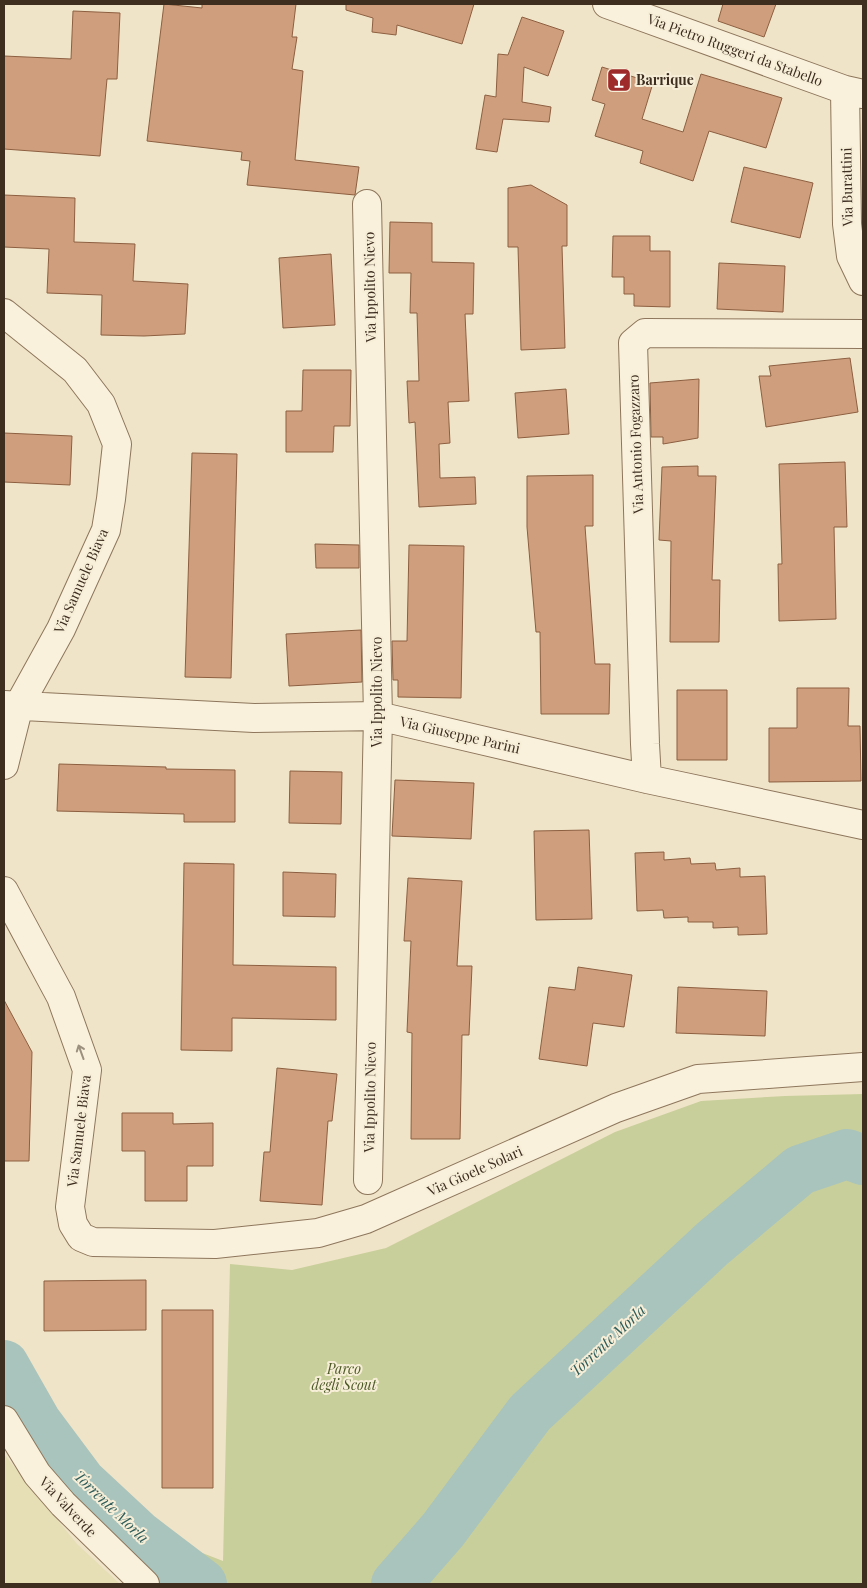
<svg xmlns="http://www.w3.org/2000/svg" width="867" height="1588" viewBox="0 0 867 1588" font-family="'Playfair Display',serif">
  <rect width="100%" height="100%" fill="#f0e4c8"/>
  <path fill="#e6deb5" d="M4,1454L77,1544L120,1584H4Z"/>
  <path fill="#c9cf9b" d="M863,1094V1165L847,1159L801,1174L536,1414L406,1584H173L142,1558L98,1473L187,1547L223,1561L230,1264L292,1270L386,1248L615,1132L701,1101L785,1096Z
    M847,1162L863,1169V1584H412L540,1415L802,1179Z"/>
  <g fill="none" stroke-linecap="round" stroke-linejoin="round">
    <path stroke="#a9c4bc" stroke-width="50" d="M4,1365L37,1423L81,1482L139,1536L202,1584
      M396,1584L443,1530L530,1413L712,1244L800,1170L847,1154L863,1160"/>
  </g>
  <path fill="#cf9f7d" stroke="#8d5f41" d="M164,4L202,8V4H296L292,37H297L292,69L303,71L295,160L359,167L355,195L247,185L250,161L241,160L242,152L147,141Z
    M346,4H474L462,44L397,25L396,35L372,32L373,18L346,10Z
    M723,4H776L764,37L718,21Z
    M73,11L120,13L117,79H107L100,156L4,149V56L71,59Z
    M522,17L564,31L548,76L524,67L522,102L551,107L549,122L503,119L497,152L476,149L485,95L496,97L498,54L508,55Z
    M602,67L653,83L642,119L683,132L701,74L782,98L766,148L709,131L693,181L640,163L643,151L595,136L605,104L592,100Z
    M744,167L813,183L800,238L731,222Z
    M531,185L567,205V246H562L565,348L521,350L518,247H508V188Z
    M4,195L75,198L74,242L135,244L133,281L188,284L185,334L144,336L101,335L102,295L47,293L49,249L4,247Z
    M390,222L432,223V262L474,263L473,314H465L469,401L448,402L450,443L439,444L440,478L475,477L476,504L419,507L415,422L409,423L407,381H419L417,313H410L411,273H389Z
    M613,236H650V251H670V307L634,306V294H624V277H612Z
    M331,254L335,325L283,328L279,258Z
    M719,263L785,266L783,312L717,309Z
    M850,358L858,412L766,427L759,376H771L769,366Z
    M303,370H351L350,426H334L333,452H286V411H302Z
    M699,379L698,438L663,444V437H651L650,383Z
    M566,389L569,434L518,438L515,393Z
    M4,433L72,436L70,485L4,482Z
    M192,453L237,454L231,678L185,677Z
    M845,462L847,527H834L836,619L779,621L778,564H782L779,464Z
    M698,466V476H716L712,580H720L719,642H670L671,541L659,540L662,467Z
    M593,475V526H585L595,664H610L609,714H541L540,632H536L527,527V476Z
    M315,544L359,545V568H316Z
    M409,545L464,546L461,698L398,697V680H393L392,641H407Z
    M361,630L362,682L289,686L286,634Z
    M797,688H849L848,726H860L861,781L769,782V728H797Z
    M677,690H727V760H677Z
    M59,764L166,767V769L235,770V822H184V814L57,811Z
    M290,771L342,772L341,824L289,823Z
    M395,780L474,783L471,839L392,836Z
    M589,830L592,919L536,920L534,831Z
    M664,852V860L690,858L691,864L715,863L716,870L740,868V877L765,876L767,934L738,935V927L713,928V922H688V917L664,918L663,910L637,911L635,853Z
    M184,863L234,864L233,965L336,967V1020L232,1018V1051L181,1050Z
    M283,872L336,874L335,917L283,916Z
    M408,878L462,881L457,966H472L469,1035H462L460,1139H411L412,1033L407,1032L411,941H404Z
    M578,967L632,975L624,1027L593,1023L587,1066L539,1059L549,987L575,990Z
    M678,987L767,991L765,1036L676,1033Z
    M4,1000L32,1052L29,1161H4Z
    M277,1068L337,1074L332,1121H328L322,1205L260,1201L264,1152H270Z
    M122,1113H173V1124L213,1123V1166H187V1201H145V1151H122Z
    M146,1280V1330L44,1331V1281Z
    M162,1310H213V1488H162Z"/>
  <g fill="none" stroke-linecap="round" stroke-linejoin="round">
    <defs>
      <path id="minor" d="M607,4L845,90L863,94
        M845,90L847,224L851,256L863,281
        M367,204L378,716L368,1180
        M4,313L75,370L101,404L117,444L111,499L106,530L61,629L19,705L4,765
        M4,705L254,718L378,716L647,779L863,825
        M647,779L645,744L633,343L645,333L863,334
        M4,891L61,997L87,1070L70,1207L73,1224L81,1237L93,1242L215,1244L318,1233L366,1219L616,1108L698,1079L863,1067
        M4,1420L37,1474L63,1504L145,1584"/>
    </defs>
    <use href="#minor" stroke="#8d765c" stroke-width="30"/>
    <use href="#minor" stroke="#faf1dc" stroke-width="28"/>
  </g>
  <defs><path id="oneway-shaft" d="M-6 0H5M1.5-3L5.5 0L1.5 3" fill="none" stroke-width="1.6" stroke-linecap="round" stroke-linejoin="round" transform="scale(1.25)"/></defs>
  <use stroke="#9c907e" href="#oneway-shaft" transform="translate(81 1052) rotate(-110)"/>
  <defs>
    <symbol id="bar-square" viewBox="-11 -11 22 22"><rect x="-9" y="-9" width="18" height="18" rx="4" fill="#9e2a2b" stroke="#f7eed8"/><path d="M-6-5H6L.8 .8V4.5H3.5V6h-7V4.5H-.8V.8Z" fill="#fff"/></symbol>
  </defs>
  <g fill-rule="evenodd">
    <use href="#bar-square" x="605" y="66" width="28" height="28"/>
  </g>
  <g text-anchor="middle" stroke-width="4" stroke-linejoin="round" paint-order="stroke">
    <g font-size="14" fill="#3d2e20" stroke="#f7eed8">
      <text transform="translate(735 50) rotate(20)" y="5">Via Pietro Ruggeri da Stabello</text>
      <text transform="translate(847 187) rotate(-91)" y="5">Via Burattini</text>
      <text transform="translate(370 287) rotate(-91)" y="5">Via Ippolito Nievo</text>
      <text transform="translate(636 444) rotate(-92)" y="5">Via Antonio Fogazzaro</text>
      <text transform="translate(81 581) rotate(-66)" y="5">Via Samuele Biava</text>
      <text transform="translate(377 692) rotate(-90)" y="5">Via Ippolito Nievo</text>
      <text transform="translate(460 735) rotate(13)" y="5">Via Giuseppe Parini</text>
      <text transform="translate(370 1097) rotate(-89)" y="5">Via Ippolito Nievo</text>
      <text transform="translate(79 1131) rotate(-83)" y="5">Via Samuele Biava</text>
      <text transform="translate(475 1171) rotate(-24)" y="5">Via Gioele Solari</text>
      <text transform="translate(68 1507) rotate(47)" y="5">Via Valverde</text>
    </g>
    <g font-size="14" font-weight="bold" fill="#3d2e20" stroke="#f7eed8" text-anchor="start">
      <text x="636" y="85">Barrique</text>
    </g>
    <g font-size="14" font-style="italic" fill="#4d5a26" stroke="#f7eed8">
      <text x="344" y="1374">Parco<tspan x="344" dy="16">degli Scout</tspan></text>
    </g>
    <g font-size="15" font-style="italic" fill="#2f5d5a" stroke="#f7eed8">
      <text transform="translate(608 1341) rotate(-43)" y="5">Torrente Morla</text>
      <text transform="translate(111 1507) rotate(44)" y="5">Torrente Morla</text>
    </g>
  </g>
  <rect width="867" height="1588" fill="none" stroke="#3d2e20" stroke-width="10"/>
</svg>
